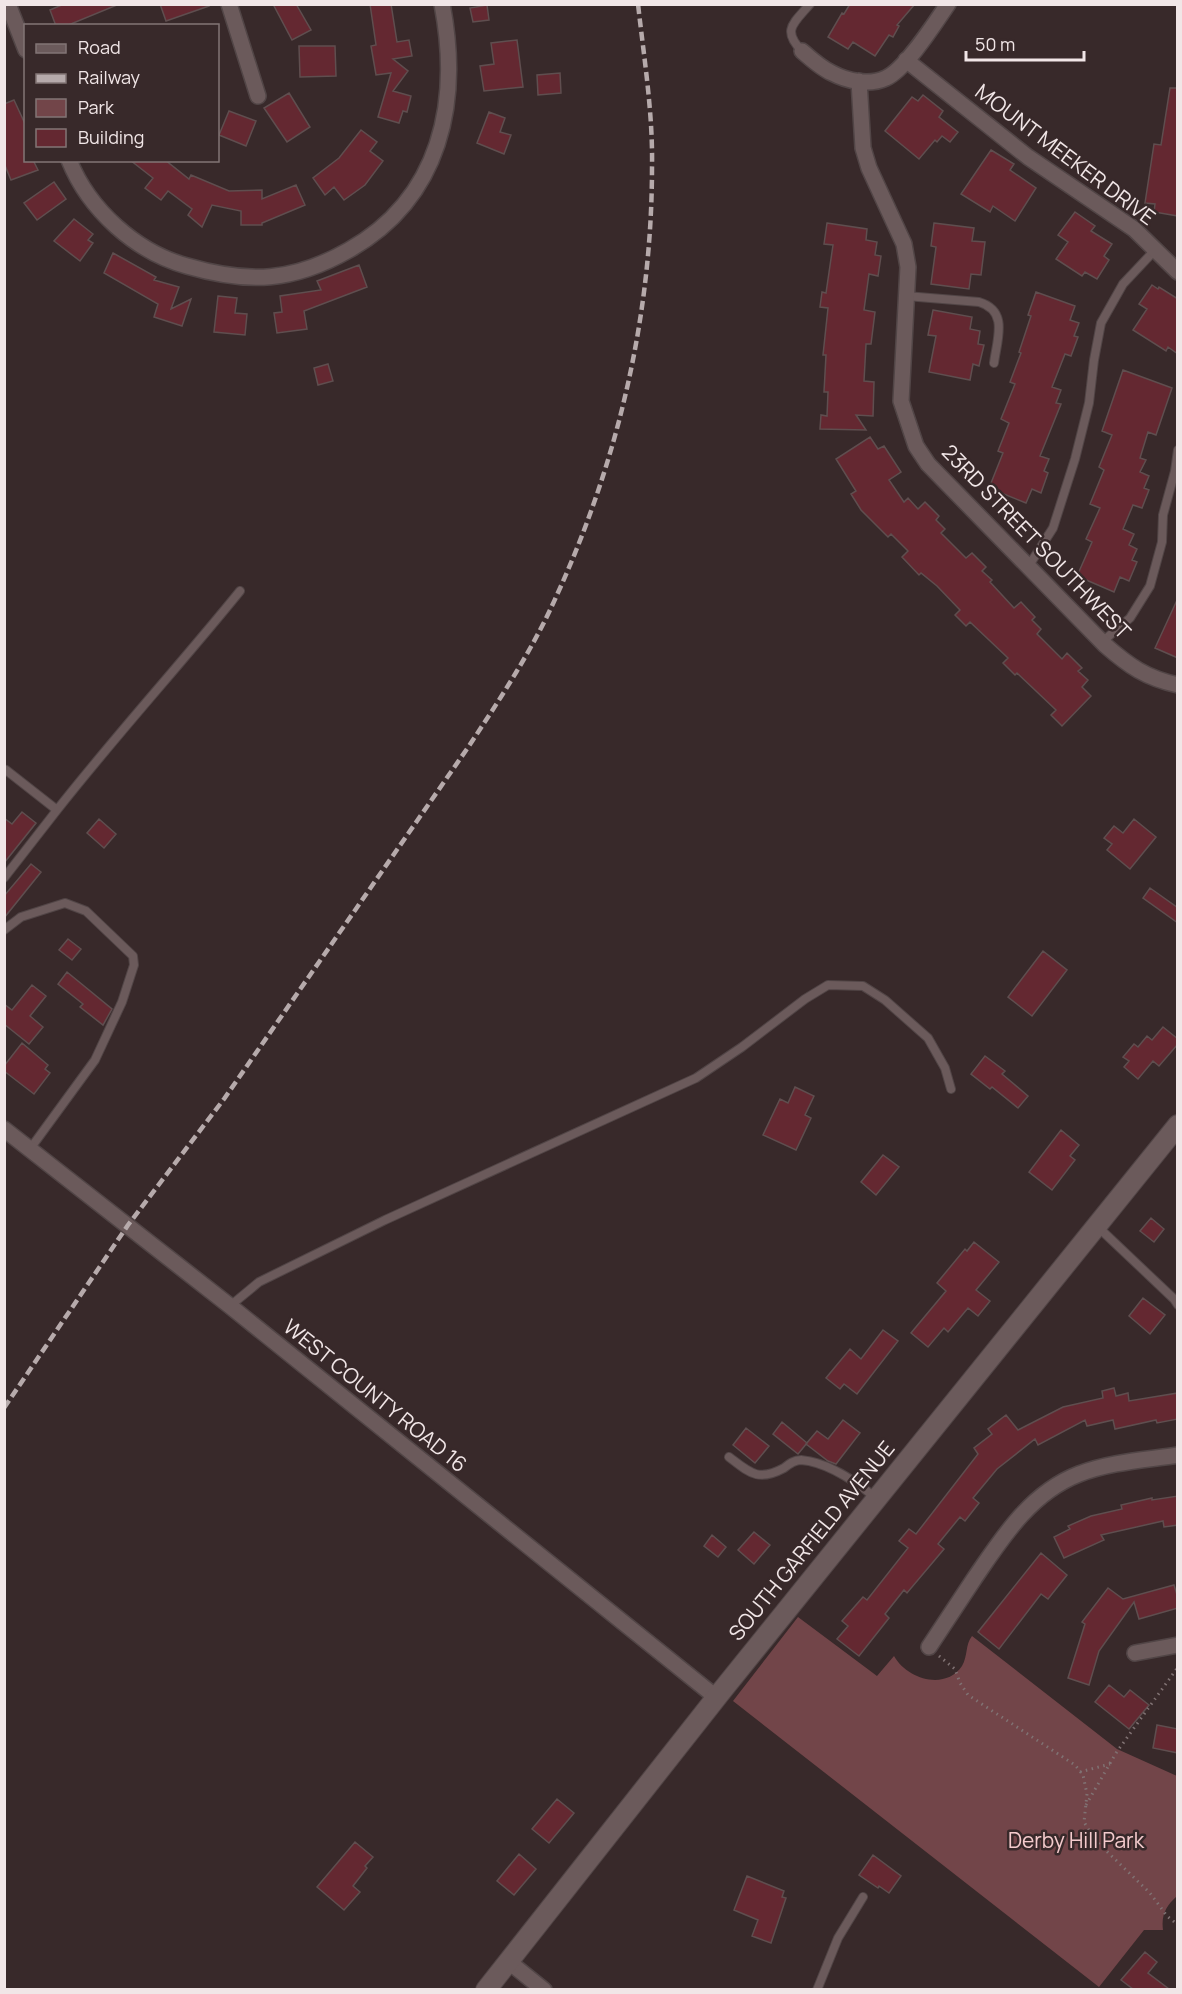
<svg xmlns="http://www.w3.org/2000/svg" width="1182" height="1994" viewBox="0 0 1182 1994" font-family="Manrope,sans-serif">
  <rect width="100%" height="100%" fill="#38292a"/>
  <path fill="#724549" d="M798,1617L877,1676L894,1656C907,1679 945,1691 962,1666C968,1656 965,1645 972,1636L1117,1749L1177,1776V1896C1166,1906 1161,1915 1163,1930H1144L1099,1987L733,1701Z"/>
  <path fill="#642831" stroke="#5f4e4f" stroke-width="1.5" d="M64,4H116L117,5L66,26H56L50,10Z
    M160,4H208L209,6L166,21Z
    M273,4H296L311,30L292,40Z
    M370,4H391L397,42L409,40L412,56L393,59L408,71L393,91L411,96L407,112L403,111L399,123L378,117L391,73L376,75L371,46L376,45Z
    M850,4H915L897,25L899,26L893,37L889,35L875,56L853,42L848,49L828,37L842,13L844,14Z
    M487,5L489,20L473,22L470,8Z
    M517,40L523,87L484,91L480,66L494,64L491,43Z
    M299,46H335L336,76L300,77Z
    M560,73L561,93L538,95L537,75Z
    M1170,88H1178V216L1154,212L1155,204L1145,203L1154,144L1161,145Z
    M289,93L310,127L287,142L264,108Z
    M923,95L943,111L939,117L958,132L950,142L942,136L937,142L935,140L919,159L885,131L912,97L918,101Z
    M14,100L26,126V160H33L38,170L11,180L4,163V104Z
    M229,111L256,121L246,146L219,135Z
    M489,112L505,118L500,132L511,135L504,154L477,143Z
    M361,130L377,142L370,151L383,161L365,185L344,200L334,187L325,195L313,178L339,158Z
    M991,150L1014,164L1010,170L1036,188L1015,221L993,206L990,212L961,194Z
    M130,160H165L189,179L191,175L229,191L262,190V199L296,185L305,205L262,223V225H241V211L212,205L202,227L188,215L192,209L168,191L161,200L145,188L153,178Z
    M54,182L66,199L37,220L24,203Z
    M1075,212L1095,226L1091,231L1112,244L1104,256L1109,260L1097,279L1085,272L1082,276L1056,259L1068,242L1058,235Z
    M74,219L93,234L88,240L93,243L80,261L54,241Z
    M827,223L867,229L866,240L877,242L875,255L881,256L878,276L869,274L864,310L875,312L871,344H866L864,381L874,382L873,416L856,415L866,430L820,429L821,415L827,416L828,392H824L826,355H823L828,308L820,307L822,292L826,293L833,245L824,244Z
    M934,223L974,228L972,241L985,242L981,275L971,274L969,289L931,284L936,247L931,246Z
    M113,253L156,277L154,280L179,287L171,309L191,299L182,326L154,317L158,304L104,273Z
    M359,265L367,287L304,311L307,329L277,333L274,313L282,312L280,296L321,290L317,281Z
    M1152,285L1158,289L1159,287L1178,299V354L1168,347L1166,351L1133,330L1147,309L1139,304Z
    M1036,292L1075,306L1070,320L1079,323L1074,336L1078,337L1071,356L1065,354L1052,387L1061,390L1056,403L1061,404L1040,456L1049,459L1044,471L1048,473L1041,493L1032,489L1026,503L989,488L1003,453L998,451L1009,423L1001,419L1015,384L1010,382L1021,353L1019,352L1031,316L1028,315Z
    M218,296L237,298L235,313L247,314L245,335L214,332Z
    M933,310L972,317L970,329L980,331L978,344L984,345L979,366L973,364L970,380L929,372L936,336L928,335Z
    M328,364L333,381L318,385L314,368Z
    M1123,370L1172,388L1156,435L1148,432L1140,458L1146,460L1140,472L1149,476L1144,488L1149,490L1142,508L1133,505L1123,529L1134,534L1129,545L1137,549L1132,560L1137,562L1129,581L1120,577L1114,592L1077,576L1092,542L1086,539L1100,508L1090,504L1104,470L1099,467L1112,435L1102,431Z
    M870,437L878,449L884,446L901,472L889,480L904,502L908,498L918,509L925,502L939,516L936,520L945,529L941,533L966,558L972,553L986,567L982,571L992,580L990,582L1014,608L1021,602L1035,617L1032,620L1041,629L1037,634L1062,659L1067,653L1082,668L1078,671L1088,680L1082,687L1091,696L1062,726L1051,715L1056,710L1017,673L1015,675L1003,663L1008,658L970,622L966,626L955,615L960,610L937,586L921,573L919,575L902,557L908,551L891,534L888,537L861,510L851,494L856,491L836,459Z
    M1178,598V658L1155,648Z
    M22,812L36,823L4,863V818L12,824Z
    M99,819L116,834L104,848L87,833Z
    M1134,819L1156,837L1130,869L1107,850L1112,844L1104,838L1114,826L1123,833Z
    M31,864L41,872L4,918V896Z
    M1150,888L1178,908V923L1143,898Z
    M68,939L81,949L72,960L59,950Z
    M1043,951L1067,970L1032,1016L1008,997Z
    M67,972L112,1009L103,1025L80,1007L83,1004L58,984Z
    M32,985L46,996L30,1016L43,1027L29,1044L4,1024V1004L12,1010Z
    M1163,1027L1178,1039V1044L1159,1066L1153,1061L1138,1079L1124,1067L1129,1061L1123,1057L1134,1044L1138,1047L1147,1036L1152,1040Z
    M22,1043L48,1065L45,1069L50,1073L34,1094L4,1071V1066Z
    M985,1056L1005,1071L1002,1074L1028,1096L1018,1108L992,1087L990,1089L971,1074Z
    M795,1087L814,1096L805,1115L811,1118L796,1150L763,1135L780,1099L788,1103Z
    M1061,1130L1079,1145L1070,1156L1075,1160L1052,1190L1029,1172Z
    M883,1155L899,1167L876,1195L861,1182Z
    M1151,1218L1164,1229L1154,1242L1140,1231Z
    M974,1242L999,1262L976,1290L990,1301L978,1316L968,1308L948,1332L944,1328L928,1347L911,1333L946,1291L937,1283L965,1249L967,1251Z
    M1143,1298L1165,1315L1150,1334L1129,1316Z
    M883,1330L898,1341L857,1394L844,1384L840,1389L826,1378L850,1349L861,1359Z
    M1114,1388L1116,1396L1128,1393L1129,1401L1178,1393V1419L1157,1423L1156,1420L1115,1429L1113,1420L1087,1426L1085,1420L1038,1445L1035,1439L997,1469L973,1498L979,1503L965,1521L960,1517L938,1544L944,1549L907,1593L904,1590L885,1614L889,1618L859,1656L837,1639L848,1626L842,1621L863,1597L867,1600L908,1548L899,1541L909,1529L916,1534L978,1454L974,1448L992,1434L988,1429L1006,1415L1018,1430L1063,1407L1103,1398L1102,1391Z
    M843,1420L860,1433L836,1464L828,1461L806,1444L817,1431L828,1439Z
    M782,1422L807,1443L798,1454L773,1434Z
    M746,1428L769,1446L755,1463L733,1445Z
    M1178,1496V1525L1164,1527L1163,1521L1101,1535L1104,1540L1064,1558L1054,1537L1070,1529L1068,1526L1091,1516L1122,1509L1121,1505L1152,1498V1500Z
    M754,1532L770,1545L754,1564L738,1550Z
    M712,1535L726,1547L718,1557L704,1546Z
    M1041,1553L1067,1575L1048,1599L1041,1594L999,1649L978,1632Z
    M1174,1585L1178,1598V1608L1139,1619L1134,1602L1099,1651L1089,1685L1068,1678L1085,1624L1082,1622L1108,1588L1123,1599Z
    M1109,1685L1124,1697L1130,1690L1149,1705L1129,1729L1095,1702Z
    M1157,1725L1178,1729V1753L1153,1748Z
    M557,1799L574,1813L549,1843L532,1829Z
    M355,1842L373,1857L365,1866L367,1868L353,1886L360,1892L344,1910L317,1887Z
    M519,1854L536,1869L514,1895L497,1881Z
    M873,1855L901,1876L889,1893L879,1886L878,1888L859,1875Z
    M747,1876L784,1891L782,1897L786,1898L771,1943L752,1936L758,1920L734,1910Z
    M1145,1952L1157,1962L1148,1973L1169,1989H1133L1121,1980Z"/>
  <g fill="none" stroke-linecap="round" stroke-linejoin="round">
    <defs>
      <path id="service" d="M802,51C781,30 794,23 810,4
        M906,296L979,302C1009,311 997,339 994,363
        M1028,567L1053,528L1075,459L1089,403L1094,360L1101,323L1123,284L1155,250
        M1102,642L1130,618L1150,586L1162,542L1163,515L1175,471L1178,450
        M4,772L6,770L57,810L4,878
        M57,810C116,735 180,665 240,591
        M4,930L21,917L65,903L86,911L133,956L134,965L122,1002L95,1060L30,1149
        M1098,1227L1174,1299L1178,1305
        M230,1306L259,1282L385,1220L696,1078L742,1047L805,999L828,985L863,986L885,1000L928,1038L945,1068L951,1089
        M729,1457C750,1473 758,1482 784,1468C789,1464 794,1460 801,1460C828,1462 855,1481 876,1498
        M817,1990L838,1938L863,1897"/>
      <path id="minor" d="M8,4L26,50
        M229,4L258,96
        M802,51C811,59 821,68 832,73C847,81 869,86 886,78C905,70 935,23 948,4
        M906,60L1028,157L1134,229L1178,272
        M859,81L863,148L869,168L904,244L908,267L901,401L916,446L928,464L1105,645C1129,666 1146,678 1178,685
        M69,160C89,210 136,252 187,266C249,284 293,282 349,250C441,198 461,102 442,4
        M4,1129L230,1306L717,1698
        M929,1647C944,1624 959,1602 974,1579C1002,1538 1030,1493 1079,1474C1110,1462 1145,1460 1178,1455
        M1135,1653L1178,1645
        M508,1961L544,1990"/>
      <path id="tertiary" d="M486,1990L720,1693L1178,1125"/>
    </defs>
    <use href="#service" stroke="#514546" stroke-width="10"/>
    <use href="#minor" stroke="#514546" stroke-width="18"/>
    <use href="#tertiary" stroke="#514546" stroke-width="22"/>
    <path stroke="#807273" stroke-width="3" stroke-dasharray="1.5 4.5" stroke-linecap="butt" d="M939,1656L955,1669L960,1683L968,1695L1075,1765L1083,1775L1087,1794L1084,1822L1095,1840L1150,1893L1167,1916L1178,1925
      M1080,1772L1110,1764
      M1086,1805L1116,1753L1178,1667"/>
    <use href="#service" stroke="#6b5a5b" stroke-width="8"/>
    <use href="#minor" stroke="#6b5a5b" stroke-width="15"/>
    <use href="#tertiary" stroke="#6b5a5b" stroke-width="20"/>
    <path stroke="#b6aaab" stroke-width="4.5" stroke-dasharray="9 4.5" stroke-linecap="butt" d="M4,1408L128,1225L224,1099L469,746C500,699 533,649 556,597C618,462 652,315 652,167C653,113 644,58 638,4"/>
  </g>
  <g text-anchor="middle" stroke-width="5" stroke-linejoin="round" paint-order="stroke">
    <g font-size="21" fill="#f1e6e7" stroke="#38292a">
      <text transform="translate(1065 155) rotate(37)" y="7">MOUNT MEEKER DRIVE</text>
      <text transform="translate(1036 542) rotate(46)" y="7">23RD STREET SOUTHWEST</text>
      <text transform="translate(375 1396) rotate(39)" y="7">WEST COUNTY ROAD 16</text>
      <text transform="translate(812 1541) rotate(-51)" y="7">SOUTH GARFIELD AVENUE</text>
    </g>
    <g font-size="21" fill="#f4cbcd" stroke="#38292a">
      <text x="1076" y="1848">Derby Hill Park</text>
    </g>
  </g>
  <rect width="1182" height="1994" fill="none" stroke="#f1e6e7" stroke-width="12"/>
  <rect x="24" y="24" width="195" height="138" fill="#38292a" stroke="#827576" stroke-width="1.5"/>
  <rect x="36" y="44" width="30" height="9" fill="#6b5a5b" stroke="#827576" stroke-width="1.5"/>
  <text x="78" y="54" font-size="18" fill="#f1e6e7">Road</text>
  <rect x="36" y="74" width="30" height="9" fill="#b6aaab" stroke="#827576" stroke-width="1.5"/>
  <text x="78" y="84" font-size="18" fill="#f1e6e7">Railway</text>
  <rect x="36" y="99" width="30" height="18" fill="#724549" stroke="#827576" stroke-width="1.5"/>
  <text x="78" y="114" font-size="18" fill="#f1e6e7">Park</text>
  <rect x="36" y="129" width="30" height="18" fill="#642831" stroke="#827576" stroke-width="1.5"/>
  <text x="78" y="144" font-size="18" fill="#f1e6e7">Building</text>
  <path d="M966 51v9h118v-9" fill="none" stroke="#f1e6e7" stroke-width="3"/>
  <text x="975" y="51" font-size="18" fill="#f1e6e7" stroke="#38292a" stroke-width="4.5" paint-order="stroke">50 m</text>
</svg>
